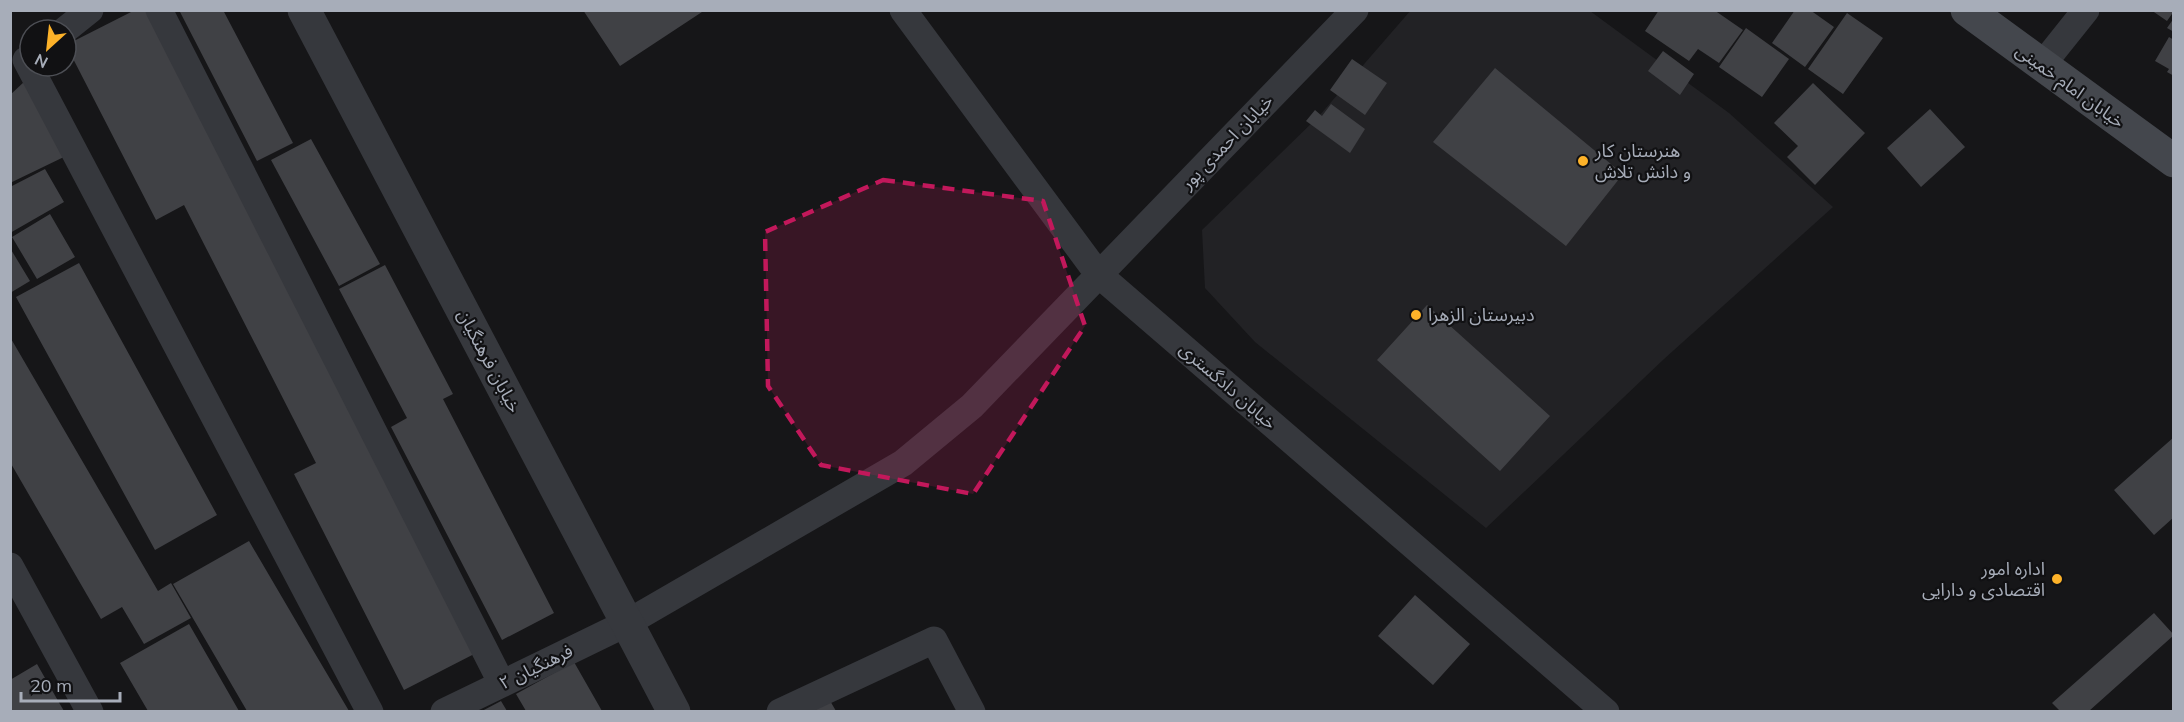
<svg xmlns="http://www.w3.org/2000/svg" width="2184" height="722" viewBox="0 0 2184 722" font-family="Mulish,'Noto Sans Arabic',sans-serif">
  <rect width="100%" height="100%" fill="#161618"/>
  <path fill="#222225" d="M1411,10L1590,11L1729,113L1833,207L1664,359L1486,528L1255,342L1205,288L1202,230L1319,116Z"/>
  <path fill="#404145" d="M135,10H151L480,651L404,690L294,474L316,463L184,205L156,220L66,45Z
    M179,10H223L293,143L257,161Z
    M583,10H705L620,66Z
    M1659,10H1714L1743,30L1719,63L1698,49L1689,61L1645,31Z
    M1795,10H1810L1834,27L1805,67L1772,43Z
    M2151,10H2174V11L2167,21Z
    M1847,13L1883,38L1843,94L1808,69Z
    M2174,18V32L2167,28Z
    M1746,28L1789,59L1762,97L1719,67Z
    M2169,37L2174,40V76L2167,72L2169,69L2155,61Z
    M1663,51L1694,74L1680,95L1648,71Z
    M1352,59L1387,83L1365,115L1330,90Z
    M1495,68L1623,174L1566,246L1433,142Z
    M25,81L68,155L10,183V95Z
    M1813,83L1865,133L1815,185L1787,157L1798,146L1774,123Z
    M1331,104L1365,129L1350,153L1306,121L1315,110L1322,116Z
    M1930,109L1965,147L1921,187L1887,148Z
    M311,139L380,264L339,286L271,160Z
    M45,169L64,202L10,233V187Z
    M50,214L75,257L37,279L12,237Z
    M10,248L30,281L10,293Z
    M79,263L217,515L155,550L16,297Z
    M385,265L453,394L443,399L554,613L502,640L391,427L407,418L339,289Z
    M1427,305L1550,416L1500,471L1377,360Z
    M10,337L158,591L171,583L191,618L144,644L122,607L101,619L10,462Z
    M2174,437V517L2154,535L2114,490Z
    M249,541L310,645L349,711H247L173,584Z
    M1415,595L1470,644L1433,685L1378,636Z
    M2154,613L2174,635L2089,711H2060L2052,703Z
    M189,624L208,657L239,711H148L120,663Z
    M574,662L602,711H526L516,694Z
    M37,664L61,706L64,711H10V680Z
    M829,699L836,711H807Z
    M501,701L507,711H482Z"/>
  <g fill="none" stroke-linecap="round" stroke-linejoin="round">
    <path stroke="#36383d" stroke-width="27" d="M159,10L502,684
      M903,10L1098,274L1606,712
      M65,30L90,10
      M26,60L370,712
      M2042,65L2086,10
      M10,566L90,712
      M444,712L627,623L903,463L972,406L1355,10
      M780,712L934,640L972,712"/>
    <path stroke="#36383d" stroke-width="33" d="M304,10L674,712"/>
    <path stroke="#44474d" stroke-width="33" d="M1967,10L2174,161"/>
  </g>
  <path fill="#c2185b" fill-opacity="0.2" stroke="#c2185b" stroke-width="4.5" stroke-dasharray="12 8" stroke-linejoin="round" d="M883,180L1043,201L1085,326L973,494L821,465L768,386L765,232Z"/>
  <g fill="#fdb229" stroke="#111113" stroke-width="2">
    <circle cx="1583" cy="161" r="6"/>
    <circle cx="1416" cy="315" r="6"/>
    <circle cx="2057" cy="579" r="6"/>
  </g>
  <g text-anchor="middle" stroke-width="4.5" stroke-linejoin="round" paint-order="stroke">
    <g font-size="18" fill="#a7adb9" stroke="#111113">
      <text transform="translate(2070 86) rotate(36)" y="6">خیابان امام خمینی</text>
      <text transform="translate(1227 142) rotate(-46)" y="6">خیابان احمدی پور</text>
      <text transform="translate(489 361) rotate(62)" y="6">خیابان فرهنگیان</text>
      <text transform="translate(1228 386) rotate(41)" y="6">خیابان دادگستری</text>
      <text transform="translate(536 667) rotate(-26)" y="6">فرهنگیان ۲</text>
    </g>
    <g font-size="18" fill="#a7adb9" stroke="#111113" text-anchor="start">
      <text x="1595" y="157">هنرستان کار<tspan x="1595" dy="21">و دانش تلاش</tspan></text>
      <text x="1428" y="321">دبیرستان الزهرا</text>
      <text x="2045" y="575" text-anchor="end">اداره امور<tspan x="2045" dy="21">اقتصادی و دارایی</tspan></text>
    </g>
  </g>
  <rect width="2184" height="722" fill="none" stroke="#a7adb9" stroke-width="24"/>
  <g transform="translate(48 48) rotate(207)"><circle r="28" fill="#111113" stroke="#4d4f55" stroke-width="1.5"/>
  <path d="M0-4.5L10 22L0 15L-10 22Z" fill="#fdb229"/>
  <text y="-9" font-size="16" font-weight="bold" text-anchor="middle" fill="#a7adb9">N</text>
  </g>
  <path d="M21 692v9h99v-9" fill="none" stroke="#a7adb9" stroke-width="3"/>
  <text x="30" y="692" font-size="18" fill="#a7adb9" stroke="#111113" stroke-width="4.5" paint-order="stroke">20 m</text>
</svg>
